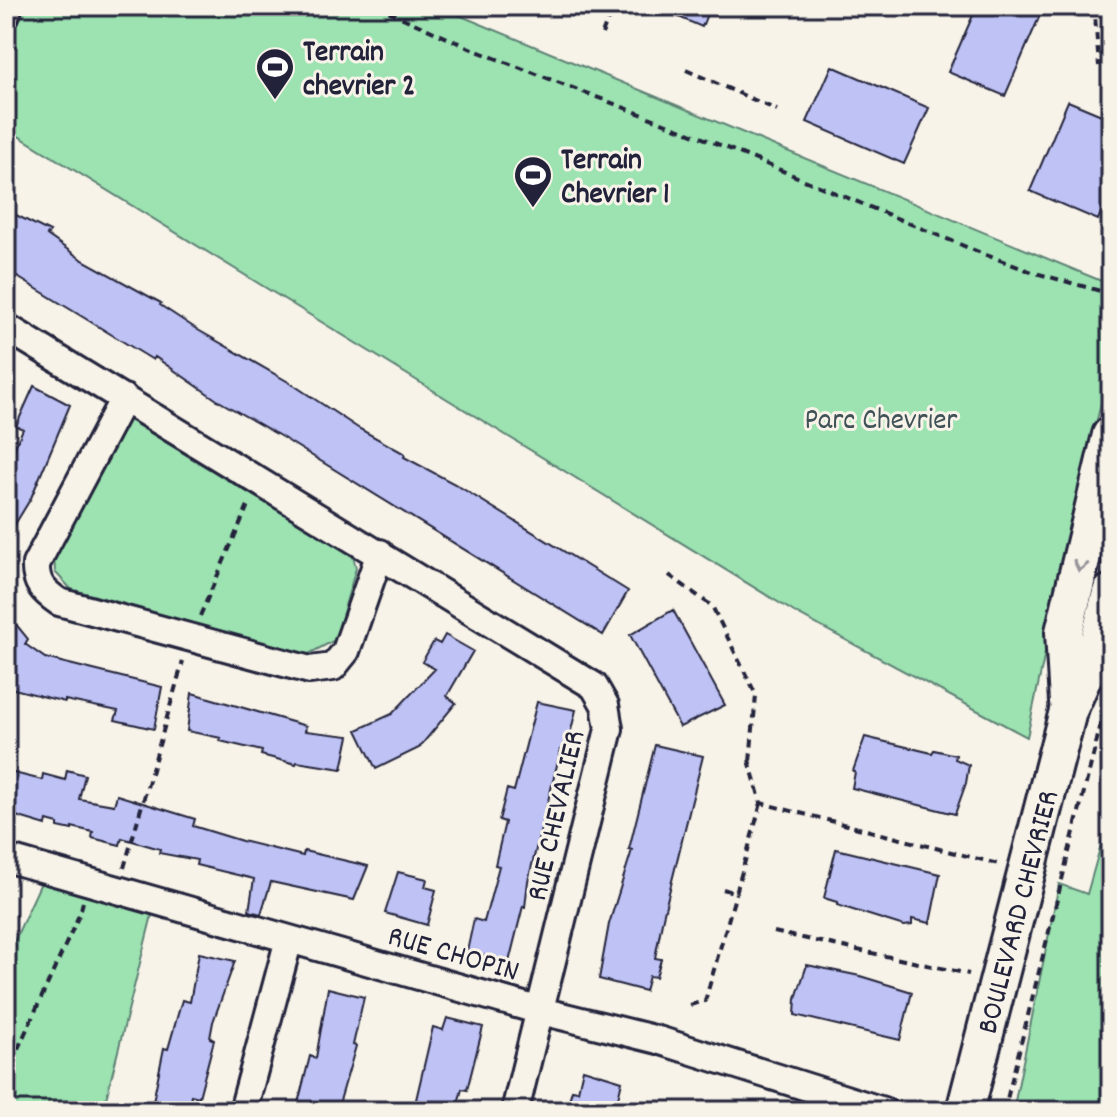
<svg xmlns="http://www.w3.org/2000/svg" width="1117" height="1117" viewBox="0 0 1117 1117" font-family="Dekko,sans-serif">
  <rect width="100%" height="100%" fill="#f7f3e8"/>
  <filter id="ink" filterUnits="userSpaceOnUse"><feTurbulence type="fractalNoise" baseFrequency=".0125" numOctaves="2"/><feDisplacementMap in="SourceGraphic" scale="16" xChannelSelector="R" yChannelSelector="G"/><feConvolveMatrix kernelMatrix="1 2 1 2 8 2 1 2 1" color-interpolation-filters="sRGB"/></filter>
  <g filter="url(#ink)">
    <path fill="#9ce3b1" stroke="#5f8276" stroke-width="2" d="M6,6H437L1111,285V363L1081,485L1027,737L799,615L20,137L6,132Z
      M127,406L351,548L356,568L335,640L307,655L71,589L55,572L54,551Z
      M1111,809V1111H1013L1059,884L1087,894Z
      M44,876L154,907L103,1111H6V959Z"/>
    <path fill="#bec2f4" stroke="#22223b" stroke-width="2" d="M653,6H710L702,27Z
      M977,6H1044L1005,96L948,72Z
      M832,66L929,108L904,164L807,122Z
      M1068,101L1111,119V189L1098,220L1030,191Z
      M6,210L50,232L47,235L81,259L161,303L160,305L198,330L292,384L358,428L405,454L404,457L455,484L628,591L603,635L280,436L217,400L155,357L153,360L6,270Z
      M34,386L70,405L31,498L6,539V467L23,429L16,426Z
      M673,610L725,705L680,727L630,635Z
      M6,612L28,639L25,644L45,658L162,687L154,729L115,720L118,711L65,700V702L6,687Z
      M445,635L473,651L447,696L456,703L419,748L376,769L357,730L392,714L435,669L422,662L434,641L440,644Z
      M192,693L306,726L305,731L349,736L342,769L297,762L296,764L261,755L262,751L220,741L221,738L187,731Z
      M537,702L576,710L566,751L561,749L528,881L525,907L523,906L509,962L467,951L474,919L484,922L499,866L495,865L505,822L499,820L507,789L514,791Z
      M865,737L932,753L934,750L956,755L955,759L969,765L966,783L955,814L852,788L855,772L853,771Z
      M655,745L703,756L663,917L655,958L661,959L656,977L649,976L645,991L599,979L609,924L632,850L629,849Z
      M67,770L85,775L79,799L114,805L117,795L195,819L193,826L242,841L303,856L304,851L368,866L354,900L271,882L261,914L249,911L254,879L196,865L197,860L159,853L160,849L122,838L120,845L92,838L93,832L72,827V830L58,827V824L47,821L46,825L6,813V771L42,780L43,774L65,780Z
      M836,849L940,874L930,923L912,919V925L904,926L837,905V902L824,898Z
      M398,872L427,879L425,887L436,890L427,925L385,913Z
      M199,953L235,961L213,1022L210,1038L214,1040L199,1097L191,1095L189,1111H151L164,1048L168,1049L182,1000L190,1002Z
      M807,965L860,976L912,992L900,1040L795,1015L796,998Z
      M328,988L364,997L353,1045L356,1046L337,1111H296L310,1056L316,1058Z
      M447,1018L483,1027L467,1090L462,1089L456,1111H441L415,1104L433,1027L443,1030Z
      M583,1069L622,1081L615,1111H566L572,1090L578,1091Z"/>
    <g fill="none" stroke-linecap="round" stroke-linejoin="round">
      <defs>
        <path id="street" d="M6,14L9,6
          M6,327L594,686L605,705L609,729L515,1111
          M124,398L36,564C35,583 43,591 59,602L310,670L333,667L346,651L380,553
          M6,858L541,1011L658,1040L883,1111
          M243,1111L289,939"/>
        <g id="secondary">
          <path d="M1068,702L1064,632L1111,435"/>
          <path id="s1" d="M965,1111L1068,711L1099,641L1111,593"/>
        </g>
      </defs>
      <use href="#street" stroke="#22223b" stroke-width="32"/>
      <use href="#secondary" stroke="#22223b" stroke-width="42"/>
      <path stroke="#22223b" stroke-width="4" stroke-dasharray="8 6" stroke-linecap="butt" d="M376,6L474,50L698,136L981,253L1032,272L1111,294
        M1099,6L1095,16L1099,66
        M602,34L613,6
        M686,70L777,110
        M1107,198L1111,199
        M669,575L712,606L756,695L750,762
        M200,616L249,503
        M749,760L761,803L998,864
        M124,868L183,661
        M723,889L736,893L761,803
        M774,932L969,974
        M690,1005L705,1001L736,893
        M6,1075L80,913L83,902
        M1004,1111L1107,700"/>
      <use href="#street" stroke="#f7f3e8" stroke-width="26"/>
      <use href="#secondary" stroke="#f7f3e8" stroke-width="36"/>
    </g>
    <defs><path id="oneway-chevron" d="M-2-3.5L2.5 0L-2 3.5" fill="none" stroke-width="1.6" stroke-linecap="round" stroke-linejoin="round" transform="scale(2)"/></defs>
    <use stroke="#97959a" href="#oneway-chevron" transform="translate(1080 566) rotate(103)"/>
  </g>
  <defs>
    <symbol id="stadium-pin" viewBox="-11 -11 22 30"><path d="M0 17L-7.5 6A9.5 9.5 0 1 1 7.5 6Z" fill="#22223b" stroke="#f7f3e8"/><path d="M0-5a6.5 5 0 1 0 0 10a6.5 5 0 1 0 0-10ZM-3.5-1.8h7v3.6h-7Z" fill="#fff"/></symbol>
  </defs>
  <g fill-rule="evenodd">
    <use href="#stadium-pin" x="253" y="45" width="44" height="60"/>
    <use href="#stadium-pin" x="511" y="153" width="44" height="60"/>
  </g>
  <g text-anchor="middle" stroke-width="6" stroke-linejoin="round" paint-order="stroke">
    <g font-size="30" font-weight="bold" fill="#22223b" stroke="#f7f3e8" text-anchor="start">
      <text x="303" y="60">Terrain<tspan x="303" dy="34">chevrier 2</tspan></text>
      <text x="561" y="168">Terrain<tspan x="561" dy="34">Chevrier 1</tspan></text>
    </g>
    <g font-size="30" fill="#405258" stroke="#f7f3e8">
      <text x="881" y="428">Parc Chevrier</text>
    </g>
    <g font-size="30" fill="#22223b" stroke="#f7f3e8">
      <text transform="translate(554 815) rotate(-77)" y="10">RUE CHEVALIER</text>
      <text dy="10" stroke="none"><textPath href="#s1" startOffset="206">BOULEVARD CHEVRIER</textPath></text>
      <text transform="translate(454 952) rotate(16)" y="10">RUE CHOPIN</text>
    </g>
  </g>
  <rect width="1117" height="1117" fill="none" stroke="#f7f3e8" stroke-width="32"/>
  <rect x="16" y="16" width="1085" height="1085" fill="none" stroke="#22223b" stroke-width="3" filter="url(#ink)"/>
</svg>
